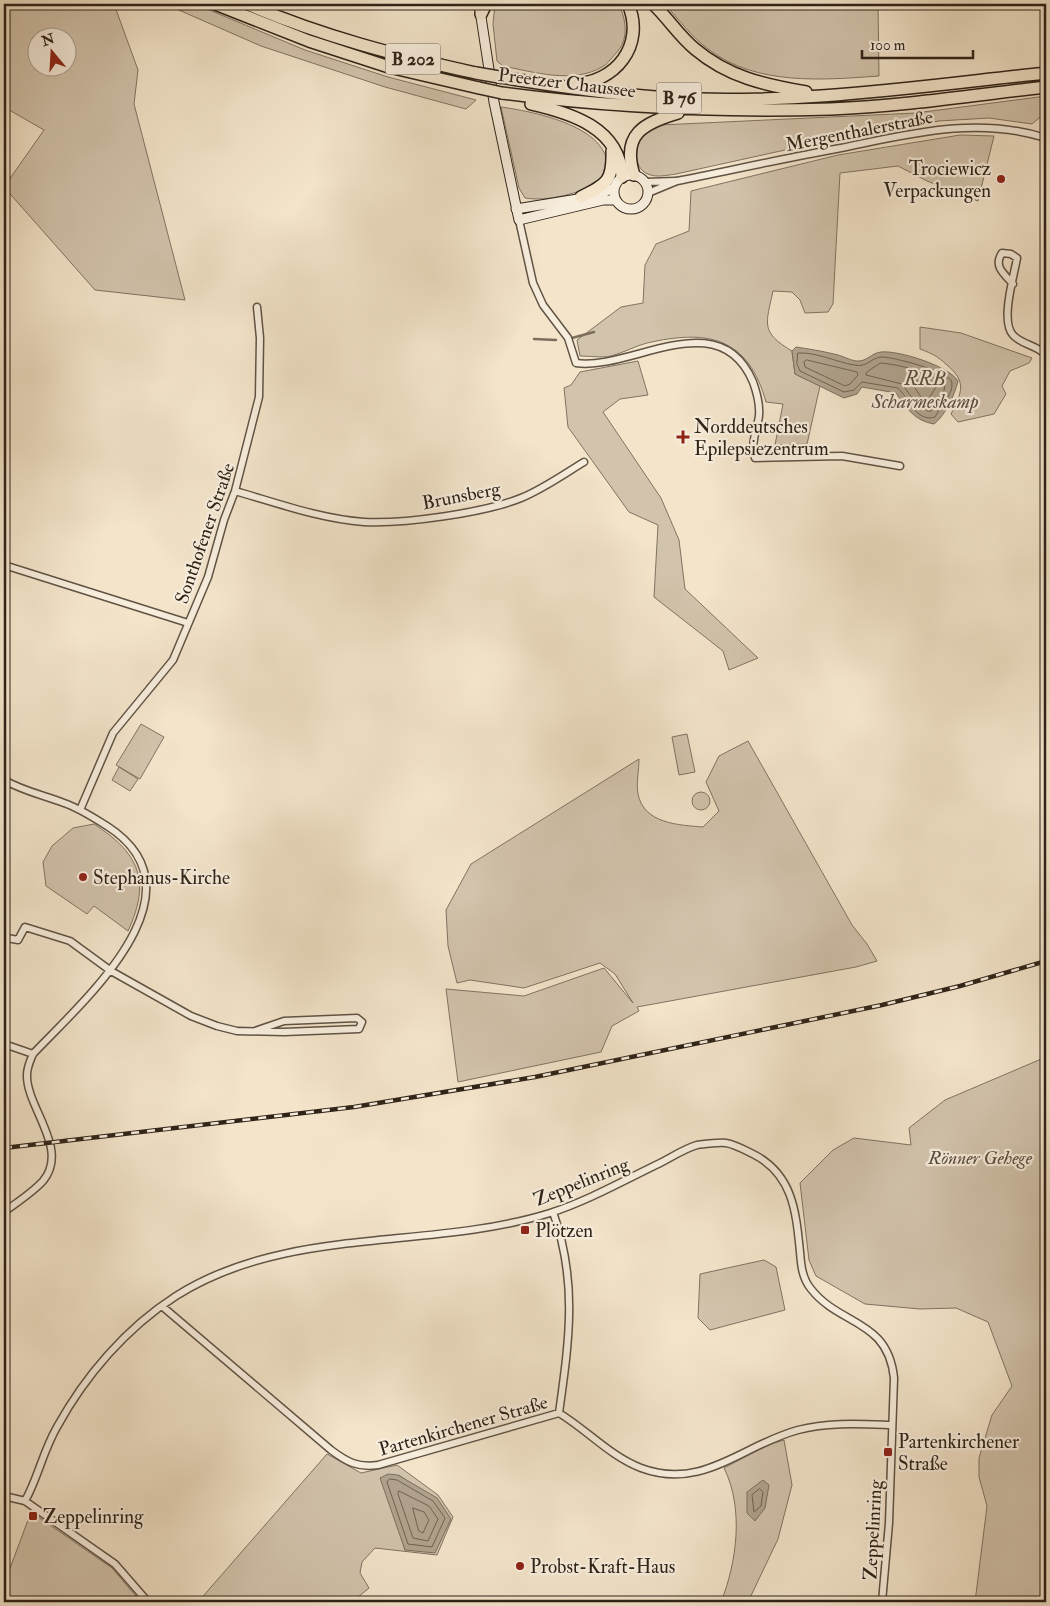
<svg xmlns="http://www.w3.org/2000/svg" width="1050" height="1606" viewBox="0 0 1050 1606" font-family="'IM FELL Double Pica',serif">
  <rect width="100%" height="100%" fill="#f3e4ca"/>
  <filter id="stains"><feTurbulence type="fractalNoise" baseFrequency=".004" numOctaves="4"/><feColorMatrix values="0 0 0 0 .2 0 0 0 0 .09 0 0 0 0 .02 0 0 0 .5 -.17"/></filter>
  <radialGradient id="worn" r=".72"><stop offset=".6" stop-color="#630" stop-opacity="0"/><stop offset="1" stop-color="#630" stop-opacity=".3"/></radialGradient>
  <path fill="#d2c3ac" stroke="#807362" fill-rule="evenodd" d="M4,4H114L138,70L134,104L185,300L95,290L4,187L44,130L4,107ZM38,38H68V68H38Z
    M165,4H195L305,50L388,77L476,100L466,109L385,87L261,46Z
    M495,4H618C626,17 629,38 618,51C613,56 608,64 602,67C573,84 533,72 503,66L497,61L493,24Z
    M665,4H878L879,76C823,80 756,86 708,49C692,37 678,19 665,4Z
    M1046,96V112L1032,124L989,118L939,121L858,134L676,174C668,175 656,178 648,174C632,168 634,143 646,133C649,130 655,128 660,125L916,113Z
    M501,107C530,111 605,125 607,164C607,169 602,177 600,182C580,193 548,202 525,198L519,188Z
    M960,135L994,136L978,201L927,181L898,166L840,173L833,304L828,312L805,313L800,300L792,292L773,291C766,324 760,332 792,351L795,374L820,386L807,444L775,445L783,404L766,402C748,337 708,329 647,343C635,346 623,353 611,356C602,358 590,356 580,356L577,340L621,307L643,303L645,265L656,244L689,231L691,191L838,155Z
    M920,327L961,333L1032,358L1029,363L1010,371L1002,386L1006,394L994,414L958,422L951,414C962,392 967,382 947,365C937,356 933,354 920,349Z
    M638,361L648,395L620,399L603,412L661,498L679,540L685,589L758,658L729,670L723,651L654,597L658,525L629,512L568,427L564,388L571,385L580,372Z
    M141,724L164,737L140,779L116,765Z
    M687,734L695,772L679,775L672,737Z
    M748,741L852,925L867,944L877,961L856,967L637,1007L639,1011L612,1026L601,1052L458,1082L446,989L524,996L604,968L633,1003L615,974L600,963L524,988L470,980L457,983L448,946L446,910L471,864L639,759C639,770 636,784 638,794C644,824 679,825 703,827L719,811L706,782L719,756Z
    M119,767L138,779L130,791L112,780Z
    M692 801a9 9 0 1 1 18 0a9 9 0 1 1-18 0Z
    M94,824C140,854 151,881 128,931L94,906L87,914L46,886L43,862L52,846L73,828Z
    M1046,1057V1602H975L987,1506L979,1477V1458L992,1415L1012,1386L988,1322L956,1308L920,1309L865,1304L816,1276L809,1260L800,1183L833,1150L854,1138L911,1145L909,1128L945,1100Z
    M764,1260L776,1267L785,1310L710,1330L698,1318L700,1274Z
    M784,1440L792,1485L778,1539L748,1602H721C737,1562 744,1508 724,1468L768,1445Z
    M327,1454L361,1473L397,1465L438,1495L453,1517L437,1555L375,1548L362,1562L360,1573L369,1588L352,1602H198ZM399,1475L411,1484L405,1550L396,1520Z
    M31,1512L112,1568L141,1602H4V1569L9,1571Z"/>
  <path fill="#b0a28d" stroke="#7c6f5e" d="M796,347C809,349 822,351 834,354C841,355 849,360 856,361C867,362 871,353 881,352C898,350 949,366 958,381C955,394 945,416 934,424C915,421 906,408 896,393L862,387L857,394L844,398L795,374L792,351Z
    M388,1474L398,1475L437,1498L451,1519L435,1553L405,1550L380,1478Z
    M763,1480L769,1485L765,1508L755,1521L747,1513V1492Z"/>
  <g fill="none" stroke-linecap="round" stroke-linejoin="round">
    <path stroke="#706252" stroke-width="1" d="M798,353C817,352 836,362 854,365C868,368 871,357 882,357C893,357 952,372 952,383C953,395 940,407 935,417C916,423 908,397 898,388L862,382L854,390L844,392L800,371L797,364Z
      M807,360L857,372L858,375L850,384L845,386L805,367L804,362Z
      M881,363C902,365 928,372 945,384L944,391L931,411H928L916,403L902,384L866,375L867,372Z
      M912,379L936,387L928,400L921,397L911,382Z
      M390,1479L397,1480L433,1501L445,1518L432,1547L408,1544L387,1482Z
      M760,1489L763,1492L761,1506L754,1512L752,1495Z
      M399,1491L429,1506L438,1519L428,1541L413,1538L398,1494Z
      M413,1508L424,1512L429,1520L423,1533L419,1531Z"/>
    <path stroke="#7c6f5e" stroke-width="2.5" d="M572,338L594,332
      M534,339L556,340"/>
    <defs>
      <path id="minor" d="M645,182L676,181
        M648,193L677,181C732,170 786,158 841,148C910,134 977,116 1046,138
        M519,220L533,283L543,305L568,338L576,363C631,371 719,302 753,382C757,393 760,405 759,416C757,429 750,445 755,458L842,456L900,466
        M1013,284C1004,274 993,266 1002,253L1011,254L1017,258C1014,276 1000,321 1013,335C1022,345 1037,345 1046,355
        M235,491C277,503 321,519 364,522C404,524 484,513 521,498C543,489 564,474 584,462
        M4,565L188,623
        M4,780C23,791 43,795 64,803C79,808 94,818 107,826C210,892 83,1001 33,1054C30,1061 27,1067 27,1075C26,1107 70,1149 43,1181C32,1193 16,1203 4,1212
        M80,810L113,733L173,660L208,577L224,520L235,491L259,397L260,338L257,307
        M7,938L18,940L25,927L70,941L111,971L191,1016L217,1026L237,1031L284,1032L359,1029L362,1022L357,1018L284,1021L255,1031
        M4,1044L33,1054
        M553,1212C578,1282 569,1341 559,1413
        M163,1307L331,1450C347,1462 358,1468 378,1465L559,1413C587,1430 610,1456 641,1468C703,1491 742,1445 798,1430C829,1422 860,1424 892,1425
        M4,1496L25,1501L115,1564L148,1602
        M25,1501C38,1478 43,1451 57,1427C85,1376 126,1328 176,1296C288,1225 428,1251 550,1213C587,1201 621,1182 656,1165C669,1159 683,1149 697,1145C705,1144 718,1142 726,1143C734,1144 745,1150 753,1154C793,1174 796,1212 800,1252C801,1265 802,1278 811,1289C840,1326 888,1319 894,1378L889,1523L882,1602"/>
      <path id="secondary" d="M479,4L494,102L519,220L603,200H616
        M614 192a17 17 0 1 1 34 0a17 17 0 1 1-34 0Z
        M516,209L590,197L614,188"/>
      <path id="trunk" d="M215,4L309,41L389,67L479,88
        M247,4C321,36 398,56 476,73
        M653,4C668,18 679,36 695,49C728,77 765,85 806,92
        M481,14L486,4
        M499,77C557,86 614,95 672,98C797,105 922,86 1046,73
        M572,84C615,84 646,45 628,4
        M502,93C613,108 720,112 831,109C903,106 975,95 1046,87
        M531,104C571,113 620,128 622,177
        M634,175C621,134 644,123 678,113
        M581,197C607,184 613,181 612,151"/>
    </defs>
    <use href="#minor" stroke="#605344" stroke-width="9"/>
    <use href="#secondary" stroke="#2f2318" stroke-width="11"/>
    <use href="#trunk" stroke="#2f2318" stroke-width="14"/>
    <use href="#minor" stroke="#f7eddd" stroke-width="6"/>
    <use href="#secondary" stroke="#f7eddd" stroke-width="9"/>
    <use href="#trunk" stroke="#f3e4ca" stroke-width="11"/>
    <defs>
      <path id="rail" d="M4,1148L354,1107L535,1077L882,1005L960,986L1046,961"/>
    </defs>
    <use href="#rail" stroke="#2f2318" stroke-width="4.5"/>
    <use href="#rail" stroke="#f7eddd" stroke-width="2.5" stroke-dasharray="8" stroke-linecap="butt"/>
    <defs>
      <path id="trunk-bridge" d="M476,73L499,77
        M479,88L502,93"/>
    </defs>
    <use href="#trunk-bridge" stroke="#2f2318" stroke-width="14" stroke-linecap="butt"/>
    <use href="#trunk-bridge" stroke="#f3e4ca" stroke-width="11"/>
  </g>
  <g fill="#8f2418" stroke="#f7eddd" stroke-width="2">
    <circle cx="1001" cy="179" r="5"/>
    <path d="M680.5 429.5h5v5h5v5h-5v5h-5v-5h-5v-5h5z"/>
    <circle cx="83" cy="877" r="5"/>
    <rect x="520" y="1225" width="10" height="10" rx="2.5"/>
    <rect x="883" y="1447" width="10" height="10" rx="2.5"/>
    <rect x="28" y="1511" width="10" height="10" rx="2.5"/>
    <circle cx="520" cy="1566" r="5"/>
  </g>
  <g text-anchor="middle" stroke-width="4.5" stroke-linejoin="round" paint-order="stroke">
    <g fill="#f7eddd" stroke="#6b6053" stroke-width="1">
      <rect x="385.5" y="43.5" width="55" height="31" rx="4"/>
      <rect x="656.5" y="82.5" width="45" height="31" rx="4"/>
    </g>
    <g font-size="18" font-weight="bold" fill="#2f2318">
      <text x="413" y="65">B 202</text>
      <text x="679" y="104">B 76</text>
    </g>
    <g font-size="19" fill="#2f2318" stroke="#f7eddd">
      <text transform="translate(567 82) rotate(7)" y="7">Preetzer Chaussee</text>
      <text transform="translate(859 130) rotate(-11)" y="7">Mergenthalerstraße</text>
      <text transform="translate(461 495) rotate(-11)" y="7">Brunsberg</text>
      <text transform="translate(204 533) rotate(-71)" y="7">Sonthofener Straße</text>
      <text transform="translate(581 1181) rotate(-22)" y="7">Zeppelinring</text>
      <text transform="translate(463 1425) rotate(-16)" y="7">Partenkirchener Straße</text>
      <text transform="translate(872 1530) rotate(-87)" y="7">Zeppelinring</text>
    </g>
    <g font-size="19" fill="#2f2318" stroke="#f7eddd" text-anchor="start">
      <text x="991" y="175" text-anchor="end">Trociewicz<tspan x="991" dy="22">Verpackungen</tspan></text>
      <text x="694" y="433">Norddeutsches<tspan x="694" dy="22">Epilepsiezentrum</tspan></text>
      <text x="93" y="884">Stephanus-Kirche</text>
      <text x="535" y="1237">Plötzen</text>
      <text x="898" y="1448">Partenkirchener<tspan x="898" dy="22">Straße</tspan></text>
      <text x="43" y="1523">Zeppelinring</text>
      <text x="530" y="1573">Probst-Kraft-Haus</text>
    </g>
    <g font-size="19" font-style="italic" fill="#584b3d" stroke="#f7eddd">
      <text x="980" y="1164">Rönner Gehege</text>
    </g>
    <g font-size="20" font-style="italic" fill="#5c4f41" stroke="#f7eddd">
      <text x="925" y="385">RRB<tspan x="925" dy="23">Scharmeskamp</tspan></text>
    </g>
  </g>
  <rect width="1050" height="1606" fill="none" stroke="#f3e4ca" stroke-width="20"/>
  <rect x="5" y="5" width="1040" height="1596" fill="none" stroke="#2f2318" stroke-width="2.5"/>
  <rect x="10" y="10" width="1030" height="1586" fill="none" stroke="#2f2318"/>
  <g transform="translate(52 52) rotate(342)"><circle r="24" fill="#f7eddd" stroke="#a79c8e"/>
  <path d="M0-4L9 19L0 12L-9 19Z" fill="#8f2418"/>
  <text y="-8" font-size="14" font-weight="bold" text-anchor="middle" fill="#2f2318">N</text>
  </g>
  <path d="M862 50v8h111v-8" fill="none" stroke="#2f2318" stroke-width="2.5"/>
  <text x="870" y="50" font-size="15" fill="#2f2318" stroke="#f7eddd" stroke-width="4" paint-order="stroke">100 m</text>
  <rect width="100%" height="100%" filter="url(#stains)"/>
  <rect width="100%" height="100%" fill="url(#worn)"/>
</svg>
